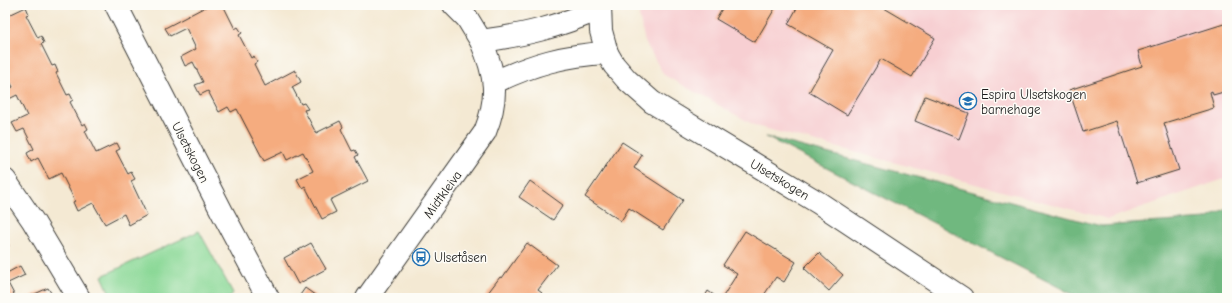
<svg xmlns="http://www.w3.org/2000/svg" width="1232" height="303" viewBox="0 0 1232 303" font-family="'Comic Neue',sans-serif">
  <rect width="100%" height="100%" fill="#fdfcf7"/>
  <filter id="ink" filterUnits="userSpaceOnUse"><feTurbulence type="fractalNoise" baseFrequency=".025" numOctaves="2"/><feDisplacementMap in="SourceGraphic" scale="8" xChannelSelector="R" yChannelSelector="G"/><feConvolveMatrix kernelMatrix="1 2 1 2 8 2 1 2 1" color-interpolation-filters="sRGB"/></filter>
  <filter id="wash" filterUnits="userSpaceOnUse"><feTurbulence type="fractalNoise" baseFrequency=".012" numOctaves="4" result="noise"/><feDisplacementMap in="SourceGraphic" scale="16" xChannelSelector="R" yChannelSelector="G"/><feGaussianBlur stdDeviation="0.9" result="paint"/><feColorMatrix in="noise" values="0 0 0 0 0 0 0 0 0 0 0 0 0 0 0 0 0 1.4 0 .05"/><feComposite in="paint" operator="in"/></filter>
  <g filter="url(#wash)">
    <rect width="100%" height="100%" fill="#f4e9d3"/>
    <path fill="#f7cfd2" d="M642,5H1227V178L1108,219L756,126L664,75L645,42L639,16Z"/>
    <path fill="#8ad896" stroke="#537a59" d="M199,231L233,293L229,298H112L102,276Z"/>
    <path fill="#6fb87f" stroke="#466a4e" d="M766,137L1101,226L1207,219L1227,208V298H1080Z"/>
    <g id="blocks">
      <path fill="#f5ac7f" d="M209,5H223L235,29L238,27L242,33L239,35L251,58L254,56L257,62L254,64L265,86L295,70L301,82L292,87L301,104L304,103L308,109L304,110L316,133L340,121L343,127L341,129L352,151L355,150L358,155L355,157L368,181L330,200L336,212L322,219L305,186L302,188L297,179L313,171L303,152L287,160L283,152L264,161L237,109L231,112L228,107L219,112L208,91L200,95L195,85L203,82L193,62L185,66L181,57L196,49L186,28L170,36L165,28Z
        M724,5H777L755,42L716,19Z
        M795,5H879L935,38L912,77L881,59L847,115L809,92L833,50L788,24L797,8L794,7Z
        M26,7L29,14L26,15L38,38L41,36L44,43L41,44L52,66L55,65L58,72L56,73L67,95L70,94L73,100L70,102L82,125L85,123L88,129L85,131L96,153L117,143L120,149L116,151L128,174L131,172L135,179L131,181L147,215L129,225L124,214L105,224L93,203L77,211L73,202L75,201L61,173L49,179L38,158L31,162L27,153L34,149L24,129L17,132L12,123L27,116L17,95L5,101V91L13,87L5,72V17Z
        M1227,23V80L1224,78L1227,91L1213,95L1212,91L1210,92L1214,108L1164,123L1179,170L1137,183L1117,121L1083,132L1069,90L1142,66L1138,51Z
        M925,96L969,113L959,139L915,121Z
        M622,142L642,155L634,168L683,200L663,230L629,208L621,221L585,197Z
        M530,181L563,205L553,220L519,197Z
        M745,231L796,262L784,282L776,277L762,298H722L737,274L723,265Z
        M5,237L9,246L5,248Z
        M311,243L326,269L298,284L284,258Z
        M527,243L557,265L538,290L542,293L538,298H484L500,277L502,278Z
        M819,253L843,275L829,291L804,268Z
        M20,266L25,275L8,283L16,298H5V274Z
        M48,288L53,296L50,298H26Z
        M305,288L319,298H298Z
        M708,291L718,298H704Z"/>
    </g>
  </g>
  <g filter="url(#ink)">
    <use href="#blocks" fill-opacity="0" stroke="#3c3b37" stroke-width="1"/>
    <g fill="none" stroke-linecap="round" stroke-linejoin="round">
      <defs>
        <path id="minor" d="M116,5L222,212L268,298
          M454,5L467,18L481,41
          M607,53L614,65L627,80L652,102L819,203L962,298
          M5,180L33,221L79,298"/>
        <path id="tertiary" d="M495,82C533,64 565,55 607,53L601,31L600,5
          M367,298L485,132C499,97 496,75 481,41C525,35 558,27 599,9"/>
      </defs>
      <use href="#minor" stroke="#3c3b37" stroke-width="24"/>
      <use href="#tertiary" stroke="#3c3b37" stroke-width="24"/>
      <use href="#minor" stroke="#fff" stroke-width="22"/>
      <use href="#tertiary" stroke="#fff" stroke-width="22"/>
    </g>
  </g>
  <defs>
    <symbol id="school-ring" viewBox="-11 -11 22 22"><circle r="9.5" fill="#fdfcf7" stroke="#1f6fb2" stroke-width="1.5"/><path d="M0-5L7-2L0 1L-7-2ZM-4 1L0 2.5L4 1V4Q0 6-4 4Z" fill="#1f6fb2"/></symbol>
    <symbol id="bus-ring" viewBox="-11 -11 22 22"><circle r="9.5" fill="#fdfcf7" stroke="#1f6fb2" stroke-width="1.5"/><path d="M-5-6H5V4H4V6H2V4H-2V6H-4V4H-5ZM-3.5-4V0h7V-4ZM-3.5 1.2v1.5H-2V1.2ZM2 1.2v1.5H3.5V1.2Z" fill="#1f6fb2"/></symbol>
  </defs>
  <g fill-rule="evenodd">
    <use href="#school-ring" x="958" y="91" width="20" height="20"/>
    <use href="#bus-ring" x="411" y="247" width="20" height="20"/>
  </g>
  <g text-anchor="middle" stroke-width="3" stroke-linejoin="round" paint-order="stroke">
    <g font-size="13" fill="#1c1c1c" stroke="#fdfcf7" text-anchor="start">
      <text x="981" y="99">Espira Ulsetskogen<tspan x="981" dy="15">barnehage</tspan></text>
      <text x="434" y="262">Ulsetåsen</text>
    </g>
    <g font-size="13" fill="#1c1c1c" stroke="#fdfcf7">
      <text transform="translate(191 152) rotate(63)" y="5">Ulsetskogen</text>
      <text transform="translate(780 179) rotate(31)" y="5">Ulsetskogen</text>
      <text transform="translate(442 194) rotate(-54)" y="5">Midtkleiva</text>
    </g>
  </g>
  <rect width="1232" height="303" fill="none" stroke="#fdfcf7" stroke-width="20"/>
</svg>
